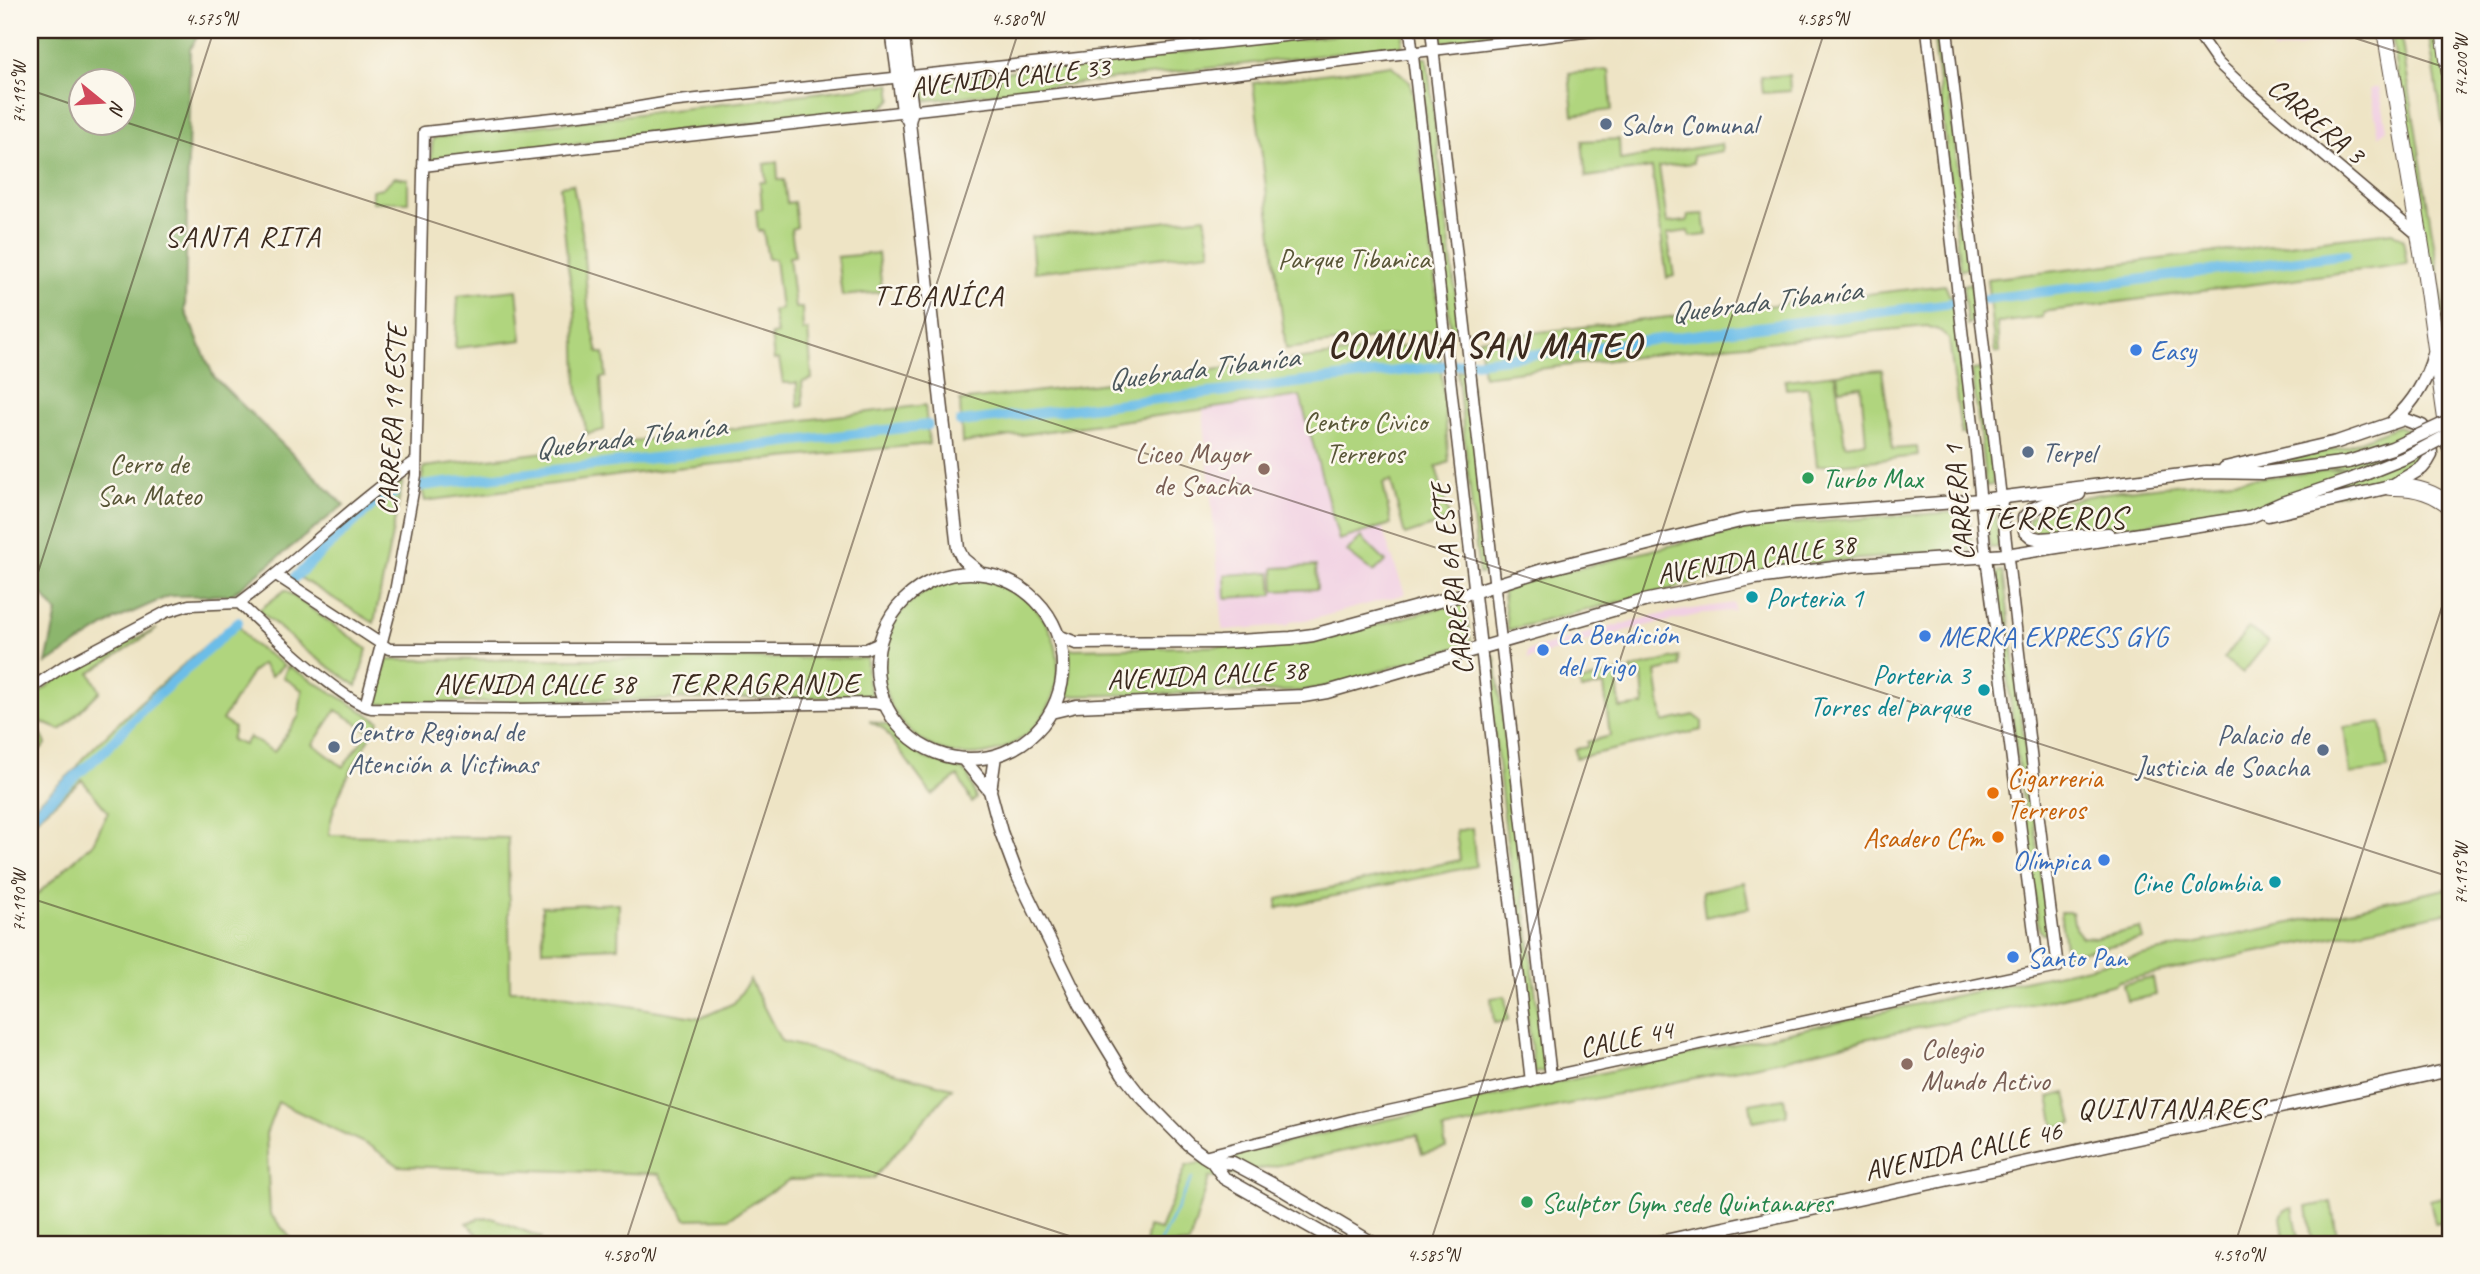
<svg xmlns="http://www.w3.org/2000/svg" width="2480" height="1274" viewBox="0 0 2480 1274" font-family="Caveat,sans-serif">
  <rect width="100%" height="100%" fill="#fbf7ec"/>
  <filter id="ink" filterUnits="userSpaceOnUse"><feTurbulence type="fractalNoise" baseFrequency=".0143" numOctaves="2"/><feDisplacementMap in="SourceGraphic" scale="14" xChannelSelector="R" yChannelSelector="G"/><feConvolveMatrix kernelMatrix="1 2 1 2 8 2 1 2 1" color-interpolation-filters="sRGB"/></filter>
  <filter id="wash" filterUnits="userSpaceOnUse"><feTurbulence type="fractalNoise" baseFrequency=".00686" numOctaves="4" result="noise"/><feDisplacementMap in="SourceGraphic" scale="28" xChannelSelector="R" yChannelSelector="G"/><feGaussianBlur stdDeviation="1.57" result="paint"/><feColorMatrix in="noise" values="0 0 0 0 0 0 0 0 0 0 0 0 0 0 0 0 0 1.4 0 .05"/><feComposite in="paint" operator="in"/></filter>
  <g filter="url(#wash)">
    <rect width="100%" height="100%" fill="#eee4c5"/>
    <path fill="#f1d0e3" d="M2270,30H2373V33L2273,51Z
      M2379,87L2387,129L2379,136L2370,89Z
      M1300,396L1338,540L1382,528L1405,594L1317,618L1290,622L1289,625L1223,630L1203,409Z
      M1734,603V611L1707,613L1636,628L1528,659V651L1597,630L1672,612Z"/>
    <path fill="#b0d57e" stroke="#76804e" stroke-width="2" d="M1382,30H1404L1402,46L923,101L921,81Z
      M1440,30H1550L1442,42Z
      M1933,30H1941L1970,268L1960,270Z
      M2391,30H2400L2445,314L2450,349V407Z
      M2428,30H2440L2450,103V170Z
      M1419,58H1427L1460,329L1451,331Z
      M1391,65L1410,82L1413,94L1441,330L1286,349L1253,83Z
      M1609,70L1612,110L1573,115L1569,73Z
      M1789,75L1790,91L1763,93L1761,77Z
      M890,84L892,99L882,108L435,161L431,157L433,138Z
      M1619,139L1620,160L1721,144L1722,151L1693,156V163L1659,167L1667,223L1687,221L1688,215L1704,214L1707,235L1690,237L1688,231L1667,234L1674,276L1667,278L1652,168L1586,177L1582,141Z
      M777,162L778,180H784L787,203L794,202L797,227L791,229L795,256L789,257L795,308H802L803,331L808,330L812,379L802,382L803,406L798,407L797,383H783L779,359L774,360L771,335L777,334L773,311L781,309L775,259H768L763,231H758L756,210L762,209L760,182H766L764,164Z
      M395,177L408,179V202H372V190L382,188Z
      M573,184L582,232L588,306L598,353H604L606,377L601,378L604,430L587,434L577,386L575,308L568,267L560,186Z
      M1205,217L1211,252L1034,272L1031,237Z
      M2392,232L2403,239L2407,264L2043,312V317L1997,323L1999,353H1995L1987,279Z
      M878,253L882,292L842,296L837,257Z
      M1971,283L1977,323L1971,322L1967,325L1963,285Z
      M1945,285L1953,303L1968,433L1961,434L1949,339L1938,330L1927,326L1715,347L1483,376L1479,339Z
      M517,290L522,340L455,348L458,296Z
      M1439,342L1449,462L1436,467L1450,520L1405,535L1391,481L1383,483L1391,524L1339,540L1300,396L962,443L960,401Z
      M1469,369L1488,572L1479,574L1457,371Z
      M1980,369L1993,485L1986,486L1972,370Z
      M1882,370L1893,449L1917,447L1918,456L1817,466L1808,387L1786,389L1785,380L1835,374L1845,445L1866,442L1861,386L1839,389L1837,374Z
      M925,405L929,444L676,468L425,501L421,486L424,467Z
      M2395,427L2419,431L2424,443V454L2421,460L2414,468L2377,485L2293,506L2274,501L2244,509L2175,521L2042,535L2029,527V518C2067,494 2119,491 2163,486C2225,480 2287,477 2349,467L2260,466L2345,447Z
      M403,480L374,623L294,574L391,486Z
      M1995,507L1999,547L1990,548L1986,508Z
      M1969,511L1972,550L1798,564L1697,582L1508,630L1502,587L1714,535L1772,525Z
      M1361,537L1386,562L1373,572L1347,552Z
      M1316,566L1317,589L1275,591L1274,568Z
      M1271,572L1273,595L1226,598L1225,575Z
      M2003,572L2048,928L2045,934H2042L2039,929L1994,573Z
      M882 667a88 88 0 1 1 176 0a88 88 0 1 1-176 0Z
      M285,590L367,649L357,686L305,650L259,610Z
      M1464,601L1471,643L1334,685L1302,691L1066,696L1070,674V649L1295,645L1312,643Z
      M235,620L251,643L284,665L271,676L262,664L253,671L222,720L234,728L231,740L244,745L249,737L274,752L299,716L302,690L283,677L288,666L379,721L373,733L336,710L313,744L343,767L368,733L371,736C354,766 331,799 329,835L508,838L510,990H533L701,1018L734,1003L750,980L781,1041L952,1088L874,1178L789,1180L729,1218L686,1219L659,1174L399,1166L372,1147L278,1102L266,1134L270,1214L296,1244H30V901L93,843L108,812L82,780L30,824V810L77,768L82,759L137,705Z
      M2249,627L2268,642L2243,673L2224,659Z
      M157,629L90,673L100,691L61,730L34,719L46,744L30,759V699L71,669Z
      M1495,657L1545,1071L1534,1073L1486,660Z
      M1679,657L1680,666L1656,672L1663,722L1694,715L1702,721V730L1576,758L1575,749L1587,747V742L1610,736L1604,685L1581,690L1580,682L1626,670L1628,677L1617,680L1620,708L1644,705L1642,675L1632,677L1631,669Z
      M867,658V677L872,696L375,704L387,660Z
      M869,721L888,725L903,743L925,758L961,769L968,774L976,798L972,803L958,776L932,795L884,729Z
      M2381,722L2388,769L2350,774L2344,727Z
      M1472,828L1476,866L1277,908L1278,899L1460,860L1456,831Z
      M1744,882L1749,908L1705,917L1702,892Z
      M2450,888V912L2119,981L2115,984L2054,999L1865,1039L1787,1059L1443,1130L1446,1148L1422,1154L1417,1135L1234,1175L1209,1178L1189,1244H1145L1148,1227L1160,1230L1186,1166L1317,1135Z
      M619,903L618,947L543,950L542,906Z
      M2060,912H2072L2075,928L2082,937L2096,938L2140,928L2143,939L2066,955Z
      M2153,978L2156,995L2127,1001L2123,984Z
      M1505,996L1508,1021L1494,1023L1491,998Z
      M2066,1093L2073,1123L2055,1127L2049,1097Z
      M1784,1098L1787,1115L1753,1121L1750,1104Z
      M2450,1195V1220L2435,1223L2430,1200Z
      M2331,1202L2337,1235L2312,1240L2307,1207Z
      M2293,1208L2300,1243L2284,1238L2281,1217L2285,1210Z
      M479,1218H492L542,1238L537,1244H486L467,1223Z"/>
    <path fill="#8cb66d" stroke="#647046" stroke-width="2" fill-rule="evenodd" d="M30,30H201L190,49L185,311L214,377L344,505L231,595L169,596L115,620L46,664L57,612L43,595L30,592ZM80,80H122V122H80Z"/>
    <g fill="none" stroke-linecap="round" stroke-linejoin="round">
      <path stroke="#6cbde8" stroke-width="2.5" d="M1159,1244L1192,1178"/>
      <path stroke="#6cbde8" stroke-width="10" d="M1985,299L2346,254
        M960,422L1441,366L1953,303
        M421,486L928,425
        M294,578L379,499L394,493
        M30,817L104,751L144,708L238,622"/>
    </g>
  </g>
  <g filter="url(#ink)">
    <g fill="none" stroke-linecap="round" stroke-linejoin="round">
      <defs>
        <path id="minor" d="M1410,30L1531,1082
          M1431,30L1551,1077
          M1927,30L1975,441L1986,557L2039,971
          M2195,30L2218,63L2246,89L2419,236
          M423,166L1190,79L1601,30
          M276,575L389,649H866L880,643
          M239,603C300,558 354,503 416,461
          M30,689L64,666L166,612L189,605L239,603C264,627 341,701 371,708L516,709L873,703L885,705
          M365,706L395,592L416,475L424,132L616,111L669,102L1340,30
          M1204,1156L1356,1118L2058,967C2016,655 1985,342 1947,30"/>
        <path id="major" d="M892,30L903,111L909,122
          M902,30L912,110L909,122L958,549L963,559L980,573
          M2393,421C2414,402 2427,381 2434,354
          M2225,468L2337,442L2404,419L2422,426L2430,437L2431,455L2427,462L2422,468L2390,487L2268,515
          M2079,494L2042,505L2031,510L2024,518L2025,531L2032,537L2040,539L2108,534
          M877 666a93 93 0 1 1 186 0a93 93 0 1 1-186 0Z
          M1058,636L1076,643L1220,642L1291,638L1313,635L1476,591L1543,570L1744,520L1796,514L1981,500L2206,472L2263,473L2348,462
          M1051,712L1076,706L1303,696L1327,692L1644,601L1756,578L1857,565L2006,555L2250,517L2282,503L2350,480
          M995,756L990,791L1001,832L1016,872L1081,1005L1123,1074L1137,1092L1188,1144L1204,1156L1212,1161L1233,1163L1285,1191L1374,1244
          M964,760L990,791
          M1212,1161L1224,1178L1341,1244
          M1651,1244L2450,1070"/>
        <path id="highway" d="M2385,30L2425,270L2450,447
          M2444,30L2450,74
          M2390,487C2413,486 2433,491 2450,506"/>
      </defs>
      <use href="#minor" stroke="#564637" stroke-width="13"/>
      <use href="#major" stroke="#564637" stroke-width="15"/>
      <use href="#highway" stroke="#564637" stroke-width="18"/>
      <use href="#minor" stroke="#fff" stroke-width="10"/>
      <use href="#major" stroke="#fff" stroke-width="12"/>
      <use href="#highway" stroke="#fff" stroke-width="16"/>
      <defs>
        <path id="major-bridge" d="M2348,462L2392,448L2450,421
          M2350,480L2407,457L2450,434"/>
      </defs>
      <use href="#major-bridge" stroke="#564637" stroke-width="15" stroke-linecap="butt"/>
      <use href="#major-bridge" stroke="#fff" stroke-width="12"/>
    </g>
  </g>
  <path fill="none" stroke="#3b2a1e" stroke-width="2" stroke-opacity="0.45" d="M2330,30L2450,69M30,90L80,107M122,121L2450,877M30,597L214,30M30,898L1094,1244M625,1244L1019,30M1430,1244L1825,30M2235,1244L2450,582"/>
  <g fill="#5c6f8a" stroke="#fbf7ec" stroke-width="2.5">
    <circle cx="1606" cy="124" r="7"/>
    <circle cx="2028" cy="452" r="7"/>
    <circle cx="334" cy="747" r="7"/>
    <circle cx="2323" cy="750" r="7"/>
  </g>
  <g fill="#3f7fe0" stroke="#fbf7ec" stroke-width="2.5">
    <circle cx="2136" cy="350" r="7"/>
    <circle cx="1925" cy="636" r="7"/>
    <circle cx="1543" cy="650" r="7"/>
    <circle cx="2104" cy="860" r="7"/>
    <circle cx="2013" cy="957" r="7"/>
  </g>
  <g fill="#8d6e63" stroke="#fbf7ec" stroke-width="2.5">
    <circle cx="1264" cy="469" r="7"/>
    <circle cx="1907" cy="1064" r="7"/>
  </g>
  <g fill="#2e9e5b" stroke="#fbf7ec" stroke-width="2.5">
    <circle cx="1808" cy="478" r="7"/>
    <circle cx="1527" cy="1202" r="7"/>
  </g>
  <g fill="#0f9aa8" stroke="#fbf7ec" stroke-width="2.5">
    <circle cx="1752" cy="597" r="7"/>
    <circle cx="1984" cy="690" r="7"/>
    <circle cx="2275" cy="882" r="7"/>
  </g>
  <g fill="#e8710a" stroke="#fbf7ec" stroke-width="2.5">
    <circle cx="1993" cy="793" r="7"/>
    <circle cx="1998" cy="837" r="7"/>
  </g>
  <g text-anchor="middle" stroke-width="5" stroke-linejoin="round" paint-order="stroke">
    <g font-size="28" fill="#3b2a1e" stroke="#fbf7ec">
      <text transform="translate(1010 76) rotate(-6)" y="10">AVENIDA CALLE 33</text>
      <text transform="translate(2317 120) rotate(40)" y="10">CARRERA 3</text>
      <text transform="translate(391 420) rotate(-87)" y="10">CARRERA 19 ESTE</text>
      <text transform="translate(1958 503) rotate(-96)" y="10">CARRERA 1</text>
      <text transform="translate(1756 558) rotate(-9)" y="10">AVENIDA CALLE 38</text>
      <text transform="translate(1451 579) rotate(-97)" y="10">CARRERA 6A ESTE</text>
      <text transform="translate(1207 674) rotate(-3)" y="10">AVENIDA CALLE 38</text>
      <text x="535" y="693">AVENIDA CALLE 38</text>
      <text transform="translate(1626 1038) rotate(-12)" y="10">CALLE 44</text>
      <text transform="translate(1963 1150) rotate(-12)" y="10">AVENIDA CALLE 46</text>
    </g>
    <g font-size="28" fill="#4e5e75" stroke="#fbf7ec" text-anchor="start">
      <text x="1620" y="134">Salon Comunal</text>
      <text x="2042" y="462">Terpel</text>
      <text x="348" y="741">Centro Regional de<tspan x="348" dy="32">Atención a Victimas</tspan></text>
      <text x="2309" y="744" text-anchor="end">Palacio de<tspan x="2309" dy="32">Justicia de Soacha</tspan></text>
    </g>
    <g font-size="28" fill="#585536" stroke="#fbf7ec">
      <text x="1354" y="268">Parque Tibanica</text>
      <text x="1365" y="431">Centro Civico<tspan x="1365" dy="32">Terreros</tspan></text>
      <text x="149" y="473">Cerro de<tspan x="149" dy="32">San Mateo</tspan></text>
    </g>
    <g font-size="28" fill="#366cbe" stroke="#fbf7ec" text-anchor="start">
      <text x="2150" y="360">Easy</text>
      <text x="1557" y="644">La Bendición<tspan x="1557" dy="32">del Trigo</tspan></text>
      <text x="1939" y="646">MERKA EXPRESS GYG</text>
      <text x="2090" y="870" text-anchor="end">Olímpica</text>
      <text x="2027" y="967">Santo Pan</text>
    </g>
    <g font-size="28" fill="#785e54" stroke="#fbf7ec" text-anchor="end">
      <text x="1250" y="463">Liceo Mayor<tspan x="1250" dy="32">de Soacha</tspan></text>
      <text x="1921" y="1058" text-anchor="start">Colegio<tspan x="1921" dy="32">Mundo Activo</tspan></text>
    </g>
    <g font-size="28" fill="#27864d" stroke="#fbf7ec" text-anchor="start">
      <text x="1822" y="488">Turbo Max</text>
      <text x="1541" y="1212">Sculptor Gym sede Quintanares</text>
    </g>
    <g font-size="28" fill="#0d838f" stroke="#fbf7ec" text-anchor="end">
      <text x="1766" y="607" text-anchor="start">Porteria 1</text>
      <text x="1970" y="684">Porteria 3<tspan x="1970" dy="32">Torres del parque</tspan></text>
      <text x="2261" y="892">Cine Colombia</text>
    </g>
    <g font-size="28" fill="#c56008" stroke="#fbf7ec" text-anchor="start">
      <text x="2007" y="787">Cigarreria<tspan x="2007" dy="32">Terreros</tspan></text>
      <text x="1984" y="847" text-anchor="end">Asadero Cfm</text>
    </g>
    <g font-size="30" letter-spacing="2" fill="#3b2a1e" stroke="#fbf7ec">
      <text x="243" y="246">SANTA RITA</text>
      <text x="939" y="305">TIBANÍCA</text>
      <text x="764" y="693">TERRAGRANDE</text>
      <text x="2171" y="1118">QUINTANARES</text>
    </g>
    <g font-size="30" font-style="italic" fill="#4a565b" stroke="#fbf7ec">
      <text transform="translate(1766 301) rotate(-7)" y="10">Quebrada Tibaníca</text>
      <text transform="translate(1203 368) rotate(-7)" y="10">Quebrada Tibaníca</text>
      <text transform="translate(630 437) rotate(-7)" y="10">Quebrada Tibaníca</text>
    </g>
    <g font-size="32" letter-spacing="2" fill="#3b2a1e" stroke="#fbf7ec">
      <text x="2054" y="528">TERREROS</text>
    </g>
    <g font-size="35" font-weight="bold" letter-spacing="2" fill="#3b2a1e" stroke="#fbf7ec">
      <text x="1485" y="357">COMUNA SAN MATEO</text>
    </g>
  </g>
  <rect width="2480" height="1274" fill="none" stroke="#fbf7ec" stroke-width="77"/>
  <g transform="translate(102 102) rotate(108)"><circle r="33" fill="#fbf7ec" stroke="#aea59a" stroke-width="2"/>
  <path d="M0-5L12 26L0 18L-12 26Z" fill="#d1495b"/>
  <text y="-10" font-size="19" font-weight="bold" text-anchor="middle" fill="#3b2a1e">N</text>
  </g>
  <rect x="38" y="38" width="2404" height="1198" fill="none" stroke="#3b2a1e" stroke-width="2.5"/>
  <g font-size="18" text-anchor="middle" fill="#3b2a1e">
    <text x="211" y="25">4.575°N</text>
    <text x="1017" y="25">4.580°N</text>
    <text x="1822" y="25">4.585°N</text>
    <text transform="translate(2461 66) rotate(-90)" y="6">74.200°W</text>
    <text transform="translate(19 93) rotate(-90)" y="6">74.195°W</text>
    <text transform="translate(2461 874) rotate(-90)" y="6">74.195°W</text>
    <text transform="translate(19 901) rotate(-90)" y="6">74.190°W</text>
    <text x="628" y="1261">4.580°N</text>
    <text x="1433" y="1261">4.585°N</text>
    <text x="2238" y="1261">4.590°N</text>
  </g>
</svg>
